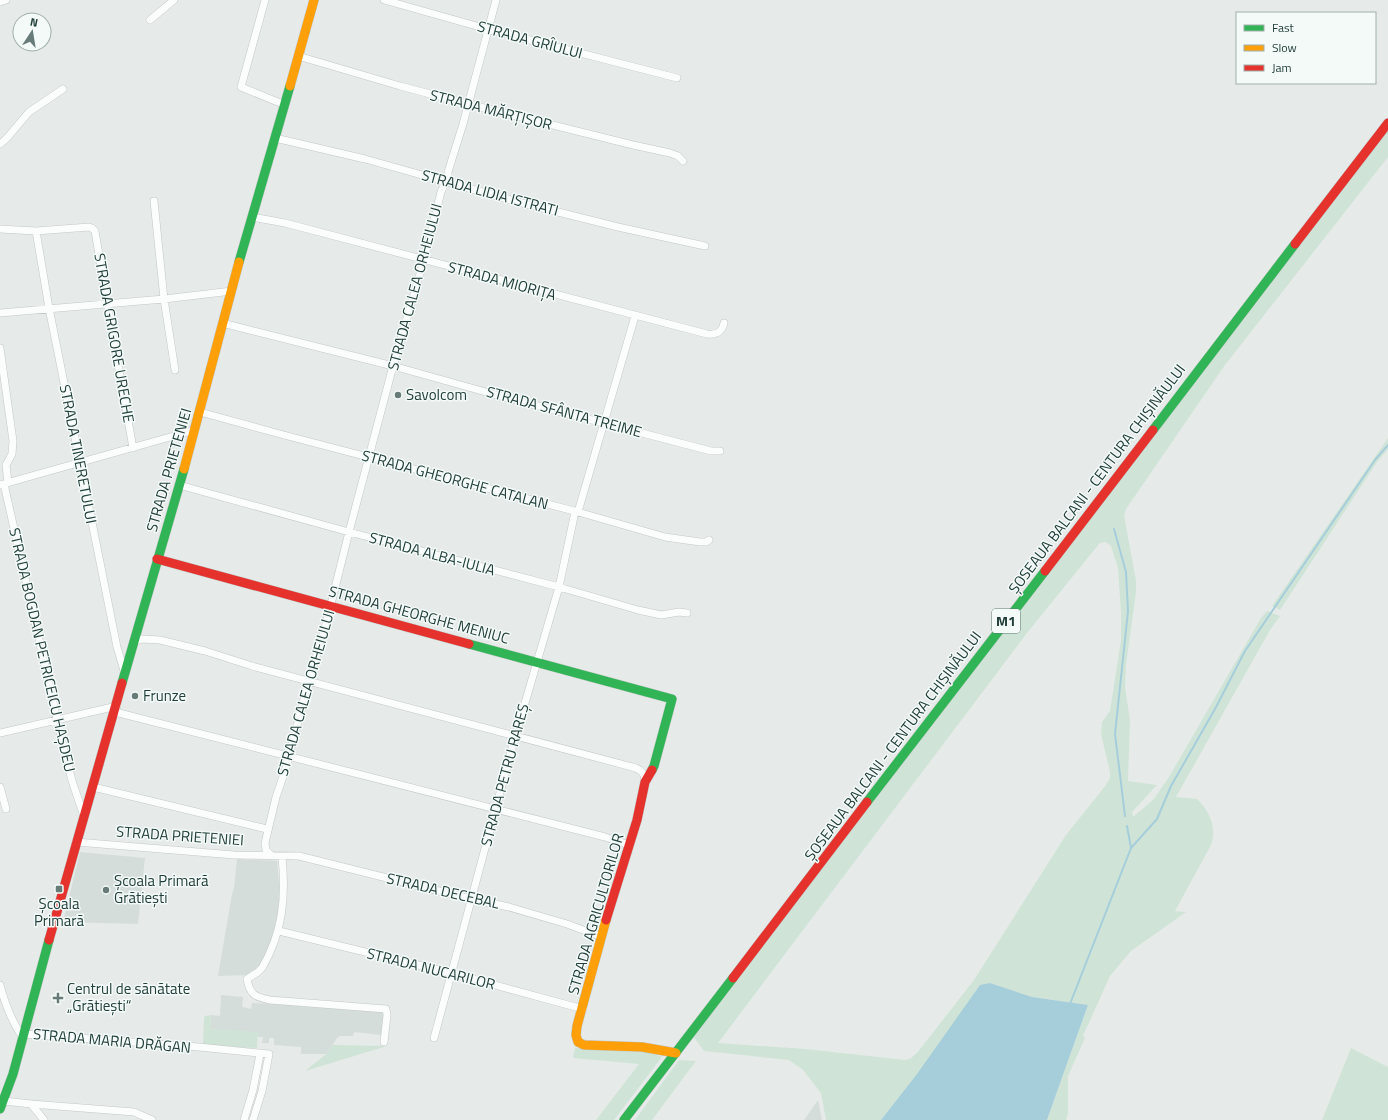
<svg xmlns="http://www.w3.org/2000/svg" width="1388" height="1120" viewBox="0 0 1388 1120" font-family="'Titillium Web',sans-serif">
  <rect width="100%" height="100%" fill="#e6ebe9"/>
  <path fill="#d4ddd9" d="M80,852L145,858L138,924L63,922Z
    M237,859L277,861L280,893L276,928L271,944L261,965L248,975L218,976L232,894L234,888Z
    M221,995L243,997L242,1007L251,1009L252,1003L342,1008L385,1012L382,1035L354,1032L353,1036H340L337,1038L327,1054H301V1047L274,1045V1038H269V1043H262L263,1037H258V1033L210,1029L211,1015L220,1016Z
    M818,1100L822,1120H804Z"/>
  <path fill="#cfe4d7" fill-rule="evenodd" d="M1388,128V157L1225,365L1126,509L1124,515L1136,581V592L1126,665L1125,687L1130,720L1128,781L1157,785L1132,812L1133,817L1153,800L1169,777L1261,618L1267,611L1280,616L1270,630L1176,797L1197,799C1210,811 1218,830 1210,847L1175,911L1186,912L1131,951L1110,976L1083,1036L1085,1038L1068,1076V1114L1066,1120H1047L1064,1072L1088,1005L1032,997L990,983L881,1120H826L821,1093L803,1070L789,1060L704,1051L693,1036ZM1106,542L1111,546L1118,568L1121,613V640L1110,711L1102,722L1101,734L1110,772V778L1106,785L1066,835L974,980L917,1053L911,1058L905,1060L806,1049L718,1043L1027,633L1090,555L1100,543Z
    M1388,438V449L1377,462L1280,610L1272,606Z
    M211,1015L210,1029L258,1032L257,1048L203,1045L204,1019L205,1016Z
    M333,1045H335L387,1046L305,1071L325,1055L327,1054Z
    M575,1048L649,1052L662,1057L614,1120H596L639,1064L573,1058Z
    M1351,1048L1388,1067V1120H1322Z
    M679,1060L696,1061L652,1120H635Z"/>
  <path fill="#a6ceda" d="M990,983L1032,997L1088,1005L1064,1072L1047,1120H881L917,1074L980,985Z"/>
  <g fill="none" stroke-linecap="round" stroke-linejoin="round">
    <path stroke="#a6ceda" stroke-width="2" d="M1114,529L1126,572L1128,611L1115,734L1125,816
      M1127,826L1131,848
      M1070,1004L1131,848L1157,819L1171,786L1215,709L1245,651L1375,460L1388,445"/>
    <defs>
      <path id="street" d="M265,0L241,87L285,105
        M384,0L487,29L677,78
        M0,2L6,0
        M150,20L174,0
        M298,56L400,86L468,104L633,145L670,153L678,156L683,161
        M275,138L365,159L518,202L618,227L705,246
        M0,144L7,138L29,112L63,89
        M448,182V172L463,124L496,0
        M154,201L164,299L175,370
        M252,217L285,223L707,334C717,335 722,332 724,323
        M0,229L36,231L89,227L92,228L95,231L107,303L133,448
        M36,231L49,308L117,647L125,674
        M0,313L164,299L232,291
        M222,323L393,366L500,396L711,451H720
        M0,348L13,441L12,454L6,465L8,483
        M200,412L280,434L578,512L665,537L700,542H706L709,540
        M4,484L65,755L73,784L84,816
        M0,485L195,430
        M179,485L349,532L559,587L638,610L661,615L679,612L687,613
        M578,512L635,316
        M134,641L142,639L160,640L205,651L252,666L636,768C643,771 645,775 645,782
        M115,712L558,825L605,837L629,845
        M0,733L117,706
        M0,787L6,809
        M93,787L267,829
        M76,842L234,855L299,856L471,899L509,907L567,924L602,937
        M272,856L266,850L265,843L276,797L285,771L309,680L326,624L349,532L393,366L424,260L441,192L446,181
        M282,857C286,897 283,932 262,968L258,972L247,979C250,995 255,997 270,1000L386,1009L387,1015L384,1042
        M279,931L451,973L583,1009
        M0,985C5,1004 12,1022 23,1038
        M24,1034L199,1047L269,1054L262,1091L253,1120
        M434,1038L515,737L559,587L575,512
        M4,1101L31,1104L134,1112L152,1120
        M31,1104L44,1120
        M244,1120L253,1090L260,1054"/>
      <path id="fast" d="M239,262L290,86
        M1153,430L1295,244
        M469,644L672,699L654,766L652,770
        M122,683L184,469
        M867,802L1045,571
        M0,1109L13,1074L49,940
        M624,1120L733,978"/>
      <path id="slow" d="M290,86L314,0
        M184,469C203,400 220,331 239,262
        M606,920L577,1026L576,1035L578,1042L584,1045L642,1047L676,1053"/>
      <path id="jam" d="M1295,244L1388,123
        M157,559L469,644
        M1045,571L1153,430
        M606,920L637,820L645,782L652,770
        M49,940L122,683
        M733,978L867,802"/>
    </defs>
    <use href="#street" stroke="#c3c8c6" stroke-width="8"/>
    <use href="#fast" stroke="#c1c9c6" stroke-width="10"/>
    <use href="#slow" stroke="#c1c9c6" stroke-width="10"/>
    <use href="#jam" stroke="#c1c9c6" stroke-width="10"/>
    <use href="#street" stroke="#fbfcfc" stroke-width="7"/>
    <use href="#fast" stroke="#30b455" stroke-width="9"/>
    <use href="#slow" stroke="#ff9f0a" stroke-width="9"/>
    <use href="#jam" stroke="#e5322d" stroke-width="9"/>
  </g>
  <g fill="#677c78" stroke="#f4faf8" stroke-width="1.5">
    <circle cx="398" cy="395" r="4"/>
    <circle cx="135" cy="696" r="4"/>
    <rect x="55" y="885" width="8" height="8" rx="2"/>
    <circle cx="106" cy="890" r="4"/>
    <path d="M56 992h4v4h4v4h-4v4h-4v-4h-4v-4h4z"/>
  </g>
  <g text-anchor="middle" stroke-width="3" stroke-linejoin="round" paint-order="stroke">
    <rect fill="#f4faf8" stroke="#617874" stroke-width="1" x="992" y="609" width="28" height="24" rx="3"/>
    <g font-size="14" font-weight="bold" fill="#22403b">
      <text x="1006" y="626">M1</text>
    </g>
    <g font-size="15" fill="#22403b" stroke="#f4faf8">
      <text transform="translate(530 40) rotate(15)" y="5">STRADA GRÎULUI</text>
      <text transform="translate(491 110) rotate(14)" y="5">STRADA MĂRȚIȘOR</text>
      <text transform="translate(490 193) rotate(15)" y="5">STRADA LIDIA ISTRATI</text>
      <text transform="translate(502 281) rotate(15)" y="5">STRADA MIORIȚA</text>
      <text transform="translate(415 287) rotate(-75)" y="5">STRADA CALEA ORHEIULUI</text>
      <text transform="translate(114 338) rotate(80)" y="5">STRADA GRIGORE URECHE</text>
      <text transform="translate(564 412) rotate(15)" y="5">STRADA SFÂNTA TREIME</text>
      <text transform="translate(78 454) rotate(79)" y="5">STRADA TINERETULUI</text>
      <text transform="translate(169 470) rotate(-74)" y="5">STRADA PRIETENIEI</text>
      <text transform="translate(1097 479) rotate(-53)" y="5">ȘOSEAUA BALCANI - CENTURA CHIȘINĂULUI</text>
      <text transform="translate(455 480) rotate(15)" y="5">STRADA GHEORGHE CATALAN</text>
      <text transform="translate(432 554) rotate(15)" y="5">STRADA ALBA-IULIA</text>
      <text transform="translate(419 615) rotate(15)" y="5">STRADA GHEORGHE MENIUC</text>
      <text transform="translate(42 650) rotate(77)" y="5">STRADA BOGDAN PETRICEICU HAȘDEU</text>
      <text transform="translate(306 693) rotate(-74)" y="5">STRADA CALEA ORHEIULUI</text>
      <text transform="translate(893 746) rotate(-53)" y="5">ȘOSEAUA BALCANI - CENTURA CHIȘINĂULUI</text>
      <text transform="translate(505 775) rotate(-75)" y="5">STRADA PETRU RAREȘ</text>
      <text transform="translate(180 836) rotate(4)" y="5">STRADA PRIETENIEI</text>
      <text transform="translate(443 891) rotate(13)" y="5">STRADA DECEBAL</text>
      <text transform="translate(596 914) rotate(-74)" y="5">STRADA AGRICULTORILOR</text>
      <text transform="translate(431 969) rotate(14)" y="5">STRADA NUCARILOR</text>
      <text transform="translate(112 1041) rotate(5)" y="5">STRADA MARIA DRĂGAN</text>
    </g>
    <g font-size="15" fill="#22403b" stroke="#f4faf8" text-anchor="start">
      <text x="406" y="400">Savolcom</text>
      <text x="143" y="701">Frunze</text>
      <text x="114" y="886">Școala Primară<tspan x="114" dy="17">Grătiești</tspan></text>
      <text x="59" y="909" text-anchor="middle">Școala<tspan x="59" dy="17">Primară</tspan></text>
      <text x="67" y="994">Centrul de sănătate<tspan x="67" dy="17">„Grătiești“</tspan></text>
    </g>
  </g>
  <rect x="1236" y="12" width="140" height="72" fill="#f4faf8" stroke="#a0b0ac"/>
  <rect x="1244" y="25" width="20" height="6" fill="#30b455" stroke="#a0b0ac"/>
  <text x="1272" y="32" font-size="12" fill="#22403b">Fast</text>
  <rect x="1244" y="45" width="20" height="6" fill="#ff9f0a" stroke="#a0b0ac"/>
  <text x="1272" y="52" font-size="12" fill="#22403b">Slow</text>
  <rect x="1244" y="65" width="20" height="6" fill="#e5322d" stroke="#a0b0ac"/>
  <text x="1272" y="72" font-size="12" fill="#22403b">Jam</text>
  <g transform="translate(32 32) rotate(12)"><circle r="19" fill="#f4faf8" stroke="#a0b0ac"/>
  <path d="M0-3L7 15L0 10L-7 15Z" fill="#677c78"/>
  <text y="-6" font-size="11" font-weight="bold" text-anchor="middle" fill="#22403b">N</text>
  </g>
</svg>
